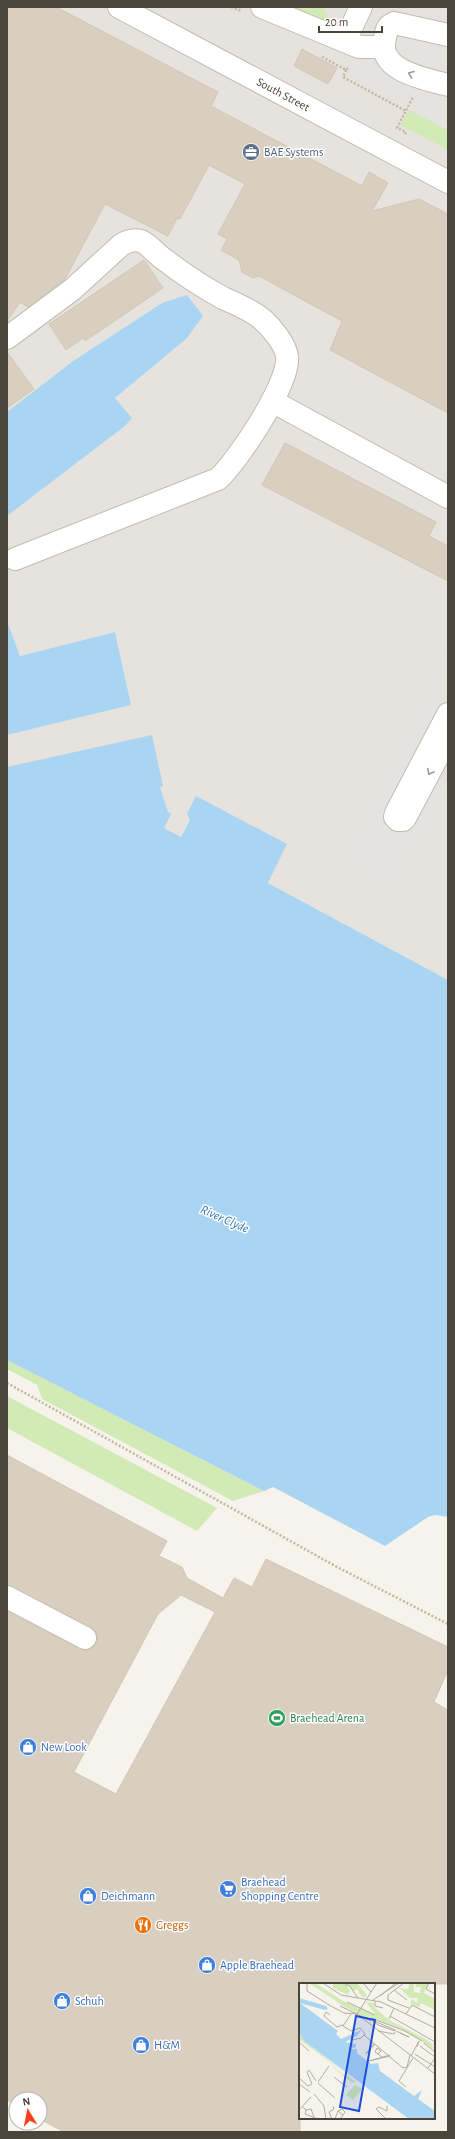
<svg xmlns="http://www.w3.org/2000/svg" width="455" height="2139" viewBox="0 0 455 2139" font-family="'Alegreya Sans',sans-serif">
  <rect width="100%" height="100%" fill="#f6f3ec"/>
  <path fill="#e6e2dd" d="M7,7H448V980L268,883L287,844L196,797L190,820L181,837L164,828L168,812L160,787L7,767V735L131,705L115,632L20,656L7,621V516L125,426L132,418L115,398L186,339L162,303L73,361L7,412Z"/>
  <path fill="#d2eab5" d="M287,7H322L332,20L330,24Z
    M409,110L448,130V150L401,125Z
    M7,1360L264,1491L233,1501L42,1399L37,1385L7,1369Z
    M7,1396L217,1508L197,1531L7,1428Z"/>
  <path fill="#e5e3e0" d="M322,7H448V130L347,77L357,57L322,43L331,20Z
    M448,648V792L395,894L335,864Z"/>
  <path fill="#a9d4f2" d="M187,295L203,316L186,339L115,398L132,418L125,426L7,516V412L73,361L162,303Z
    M7,621L20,656L115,632L131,705L7,735Z
    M152,735L163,786L160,787L168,812L171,814L164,828L181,837L190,820L187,814L196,796L287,844L268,883L448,980V1517L435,1515L428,1517L385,1546L273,1487L264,1491L7,1360V767Z"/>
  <path fill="#d8cfc1" stroke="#d3c7b4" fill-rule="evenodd" d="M7,7H56L218,92L211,106L362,186L369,172L388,183L372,211L419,199L448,214V413L330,350L342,321L259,276L253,278L242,272L239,260L221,250L227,239L218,234L245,184L209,165L180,219L177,218L168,236L105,204L65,279L28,307L20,302L7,322Z
    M302,49L337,68L328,84L294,66Z
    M144,260L163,288L85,341L83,338L66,350L49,324Z
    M7,352L34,389L7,408Z
    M285,443L436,522L429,536L448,546V581L262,485Z
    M7,1455L167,1541L159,1556L182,1567L187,1578L223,1598L234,1578L252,1587L266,1559L448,1647V1670L434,1702L448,1710V1984H300V2132H64L40,2119V2099H16V2105L7,2100V1611L80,1649L86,1650L92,1648L97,1638L96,1632L91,1627L7,1585ZM181,1595L215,1612L116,1794L74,1772L158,1614Z"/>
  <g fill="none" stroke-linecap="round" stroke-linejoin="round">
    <defs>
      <g id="minor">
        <path id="s1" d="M119,7L448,182"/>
        <path d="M262,7L359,47H383"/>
        <path d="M448,35L394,23C387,26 386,31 385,38C376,71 426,79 448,85"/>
        <path d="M345,41L361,7"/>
        <path d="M7,338L73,289L121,245C127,241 134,239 141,241C150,245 157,255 165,260C183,274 203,287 223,298C236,304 252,310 263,320C272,328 286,345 287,357C290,383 237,462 218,479L15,559"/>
        <path d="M272,401L448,497"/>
        <path d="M448,714L396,813L395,817L398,820H403L405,818L448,737"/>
        <path d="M7,1597L85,1638"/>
      </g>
    </defs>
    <use href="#minor" stroke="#c2bbae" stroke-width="24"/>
    <path stroke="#c4b79f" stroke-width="2.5" stroke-dasharray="2 2" stroke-linecap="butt" d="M231,7L242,11
      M322,57L346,70L349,66
      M346,70L343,77L406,111
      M405,134L406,132L397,128L413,97
      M7,1383L337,1567L448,1624"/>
    <use href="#minor" stroke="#fff" stroke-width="22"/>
  </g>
  <defs><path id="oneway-chevron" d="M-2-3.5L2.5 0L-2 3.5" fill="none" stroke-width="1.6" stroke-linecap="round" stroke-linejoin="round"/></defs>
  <g stroke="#9c9892">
    <use href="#oneway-chevron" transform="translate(411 74) rotate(-159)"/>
    <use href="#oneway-chevron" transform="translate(430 772) rotate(118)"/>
  </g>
  <defs>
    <symbol id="office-disc" viewBox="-11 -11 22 22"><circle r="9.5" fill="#5c6f8a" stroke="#fff"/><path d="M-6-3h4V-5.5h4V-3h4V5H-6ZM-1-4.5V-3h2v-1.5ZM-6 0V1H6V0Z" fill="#fff"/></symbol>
    <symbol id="stadium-disc" viewBox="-11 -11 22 22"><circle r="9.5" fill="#2e9e5b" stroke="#fff"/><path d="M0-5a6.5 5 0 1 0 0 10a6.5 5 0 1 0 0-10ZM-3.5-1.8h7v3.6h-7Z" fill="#fff"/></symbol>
    <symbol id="shop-disc" viewBox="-11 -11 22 22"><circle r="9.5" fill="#3f7fe0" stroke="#fff"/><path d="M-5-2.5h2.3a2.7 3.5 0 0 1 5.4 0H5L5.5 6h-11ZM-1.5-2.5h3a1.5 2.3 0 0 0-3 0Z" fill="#fff"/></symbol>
    <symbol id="supermarket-disc" viewBox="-11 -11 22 22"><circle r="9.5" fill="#3f7fe0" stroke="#fff"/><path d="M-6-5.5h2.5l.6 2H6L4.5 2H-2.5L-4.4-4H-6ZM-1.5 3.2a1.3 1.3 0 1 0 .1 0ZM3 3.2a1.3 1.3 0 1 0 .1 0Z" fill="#fff"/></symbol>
    <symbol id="restaurant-disc" viewBox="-11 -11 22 22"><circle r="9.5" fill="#e8710a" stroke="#fff"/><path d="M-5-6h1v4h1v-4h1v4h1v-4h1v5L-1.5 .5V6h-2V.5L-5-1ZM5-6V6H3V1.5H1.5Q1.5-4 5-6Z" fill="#fff"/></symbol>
  </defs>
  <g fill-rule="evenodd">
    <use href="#office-disc" x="241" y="142" width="20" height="20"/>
    <use href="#stadium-disc" x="267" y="1708" width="20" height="20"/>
    <use href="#shop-disc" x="18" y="1737" width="20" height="20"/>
    <use href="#supermarket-disc" x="218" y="1879" width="20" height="20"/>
    <use href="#shop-disc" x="78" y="1886" width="20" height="20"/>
    <use href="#restaurant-disc" x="133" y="1915" width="20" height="20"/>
    <use href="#shop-disc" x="197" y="1955" width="20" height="20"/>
    <use href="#shop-disc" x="52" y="1991" width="20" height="20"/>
    <use href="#shop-disc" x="131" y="2035" width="20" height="20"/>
  </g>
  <g text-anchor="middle" stroke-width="3" stroke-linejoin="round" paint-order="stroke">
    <g font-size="12" fill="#4b4439" stroke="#fff">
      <text dy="4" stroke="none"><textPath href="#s1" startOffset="186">South Street</textPath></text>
    </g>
    <g font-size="12" fill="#4e5e75" stroke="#fff" text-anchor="start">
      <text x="264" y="156">BAE Systems</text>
    </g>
    <g font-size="12" fill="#27864d" stroke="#fff" text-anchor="start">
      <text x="290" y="1722">Braehead Arena</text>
    </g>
    <g font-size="12" fill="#366cbe" stroke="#fff" text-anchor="start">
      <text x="41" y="1751">New Look</text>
      <text x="241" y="1886">Braehead<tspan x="241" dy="14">Shopping Centre</tspan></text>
      <text x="101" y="1900">Deichmann</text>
      <text x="220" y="1969">Apple Braehead</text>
      <text x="75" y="2005">Schuh</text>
      <text x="154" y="2049">H&amp;M</text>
    </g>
    <g font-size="12" fill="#c56008" stroke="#fff" text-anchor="start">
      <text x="156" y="1929">Greggs</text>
    </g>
    <g font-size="13" font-style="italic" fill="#2e7ab2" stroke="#fff">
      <text transform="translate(225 1218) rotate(24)" y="5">River Clyde</text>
    </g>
  </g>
  <g transform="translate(299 1983)">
    <rect width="136" height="136" fill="#f6f3ec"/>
    <path d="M10,0H16L44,18L77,32L67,19L75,20L74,23L90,37L125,55L136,63L132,62L136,67L103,46L69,33L70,37L46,24ZM34,0H47L51,8L49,12L34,5ZM50,0H58L68,12L67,14H63L58,6L55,8L52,6ZM110,0H115V9L121,10L122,4H117L116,0H129L125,10L136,16V27L122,20L120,24L111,20L113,16L118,20L119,15H111L100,5L107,6L110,5ZM0,49L5,58L57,99L53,100L30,81L48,94V92L0,56ZM56,102L63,106L54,117L47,112Z" fill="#d2eab5"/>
    <path d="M0,15L27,23L29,26L26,27L1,20L39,48L37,51L42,56L62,47L59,52L46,59L57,61V64L51,66H58V70L72,81L79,80L81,88L115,113L123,107L119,116L136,128V136H110L5,58L0,49Z" fill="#a9d4f2"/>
    <path fill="none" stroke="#b2ada4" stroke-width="1" d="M8,0V8L30,22L45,30L58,31M24,0L42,12L82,19L136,45M64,0L72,9M105,0L89,12V17L110,25M130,0L127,6L136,11M46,2H50L59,15M95,7L108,17M81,13L97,0M74,17L100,0M76,18V23L84,25M48,19L76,32M41,23L72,38M52,31L44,43L52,48L61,45L66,51L62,55L53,57M58,31L136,91M58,31L78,0M107,31L113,22L136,34M31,32L27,29L25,33L38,44L44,42M91,33L136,59M72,35L106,48L123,58M90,36L95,25M73,37L96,47V48L79,42ZM79,48L95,51L96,49M97,48L110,54L101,50M65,52L104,85L108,84L111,72M0,59L10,68M75,60L67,71L76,61M125,60L136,69M121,63L136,74M79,71L82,68L78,65L76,69L83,74M116,71L136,84M91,72L70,78L91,73M112,73L120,58L118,64M129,85L136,75M35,94L48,104M0,95L9,103L13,101L8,89L10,87L17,98M19,99L30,83M19,100L36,115M0,101L11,109M107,104L100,98L114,75M15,111L25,123L27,136M3,123L7,127L12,126L15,134M0,127L12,114M7,127L6,131L19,136M39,128L43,126L46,129L44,132M33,136L30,129L35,126L34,123M36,136L39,128L44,132L41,136M87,136L77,126L80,124L88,128V123"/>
    <path fill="#1d4ed8" fill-opacity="0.15" stroke="#1d4ed8" stroke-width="2" d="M57,33L76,37L60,128L41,124Z"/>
    <rect width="136" height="136" fill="none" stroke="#4b4439" stroke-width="2"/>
  </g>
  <rect width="455" height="2139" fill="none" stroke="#4b4439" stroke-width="16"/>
  <g transform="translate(28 2111) rotate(350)"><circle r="19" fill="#ffffff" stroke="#b7b4b0"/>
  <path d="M0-3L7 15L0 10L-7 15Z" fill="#fc3f1d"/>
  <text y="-6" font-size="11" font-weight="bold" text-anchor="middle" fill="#4b4439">N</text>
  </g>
  <path d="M319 26v6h63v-6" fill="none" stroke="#4b4439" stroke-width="2"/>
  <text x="325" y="26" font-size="12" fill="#4b4439" stroke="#ffffff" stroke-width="3" paint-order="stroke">20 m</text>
</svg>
